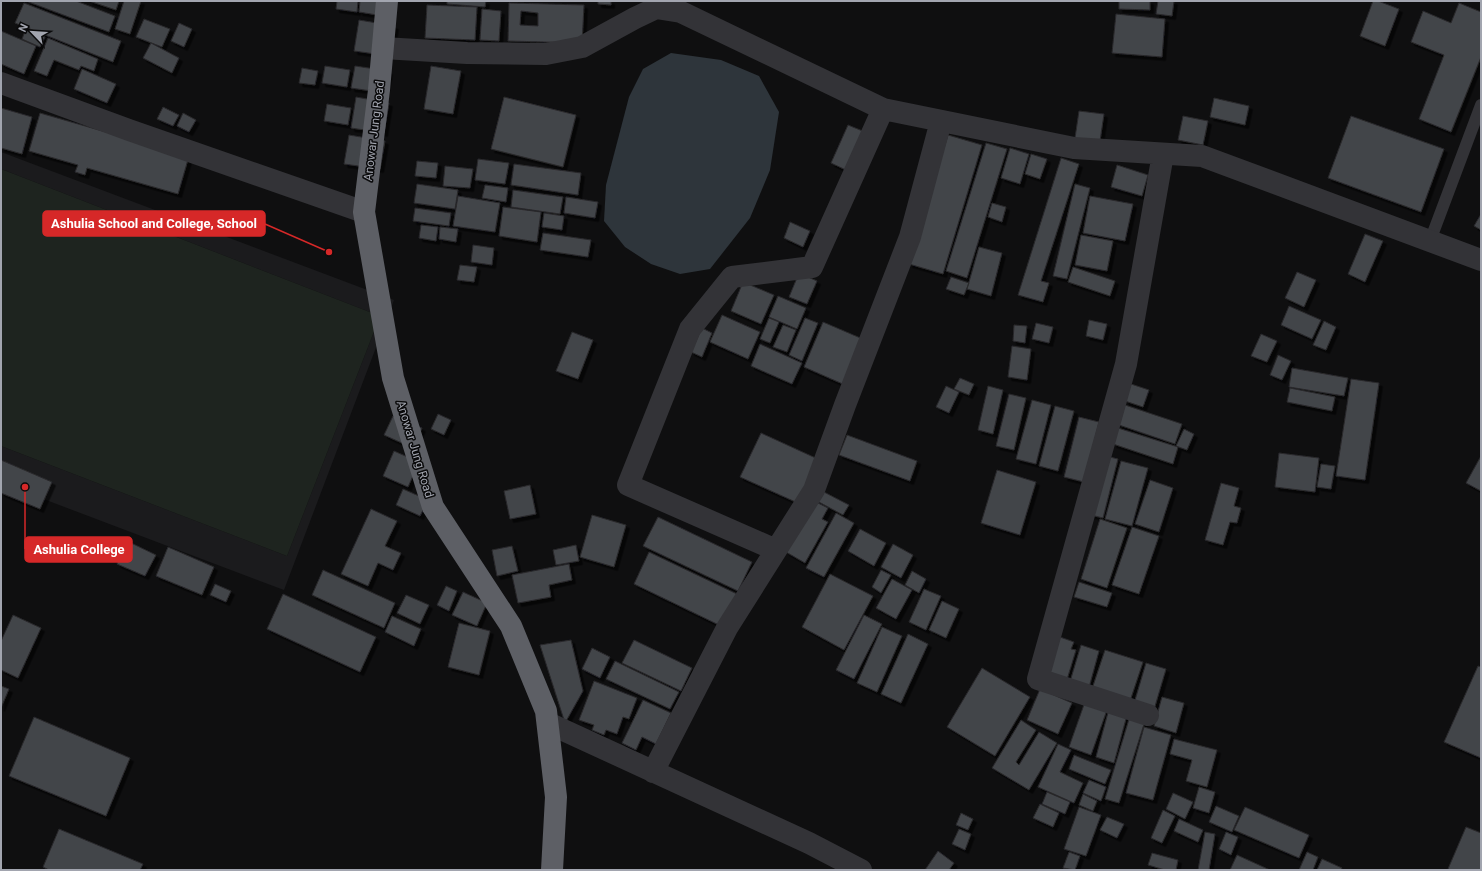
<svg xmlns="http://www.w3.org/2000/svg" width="1482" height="871" viewBox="0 0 1482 871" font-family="Roboto,sans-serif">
  <defs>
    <filter id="shadow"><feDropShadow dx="3.5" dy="3.5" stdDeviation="0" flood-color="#0009"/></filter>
  </defs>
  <rect width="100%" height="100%" fill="#0f0f10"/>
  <path fill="#1b1b1d" d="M1,152L394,300L284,590L1,483V446L287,556L380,316L1,169Z"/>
  <path fill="#1e241f" d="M1,169L380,316L287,556L1,446Z"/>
  <path fill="#2e353b" d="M671,53L721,60L759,76L779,112L770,170L750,218L710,269L680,274L651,264L625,247L604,221L606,185L629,97L643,69Z"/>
  <path fill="#434448" stroke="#29292c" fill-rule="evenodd" filter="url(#shadow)" d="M26,1H76L115,16L109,32Z
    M89,1H119L116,10Z
    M124,1H141L130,34L115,29Z
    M337,1H358L357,12L336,9Z
    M360,1H389V17L359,12Z
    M447,1H486L485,7L447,4Z
    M598,1H611V5L598,4Z
    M1119,1H1150V10L1119,9Z
    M1158,1H1174L1172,16L1156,14Z
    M1373,1H1378L1399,9L1385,46L1360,36Z
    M24,3L121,41L113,62L15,23Z
    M509,3L584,5L582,43L508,41ZM521,11L538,13V26L520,25Z
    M1459,3L1481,12V57L1451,132L1419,119L1444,55L1411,42L1423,11L1451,23Z
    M427,5L477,7L475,40L425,38Z
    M482,9L501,11L499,41L480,40Z
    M1116,14L1165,19L1162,57L1112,53Z
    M144,19L170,29L162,47L136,37Z
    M359,20L395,26L390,56L354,51Z
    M179,23L192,29L184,47L171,41Z
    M26,29L45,37L40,47L22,39Z
    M1,31L36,46L24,74L1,64Z
    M48,38L98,59L94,71L81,66L79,70L54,60L47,76L34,71Z
    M151,43L179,58L172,73L143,58Z
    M325,66L350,70L347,87L322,83Z
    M355,66L389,71L385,93L351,88Z
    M431,66L461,71L453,114L424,109Z
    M302,68L318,71L315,85L299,83Z
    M82,69L116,84L107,103L74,89Z
    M356,97L389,103L384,133L351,128Z
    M504,97L576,115L563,167L491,149Z
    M1214,98L1249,106L1245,125L1210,117Z
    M327,104L351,108L348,125L324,121Z
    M163,107L179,115L173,126L157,119Z
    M1,108L32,117L22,154L1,148Z
    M1079,111L1104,114L1100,141L1075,138Z
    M40,113L189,156L178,194L87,168L85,175L75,172L78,165L29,151Z
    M183,113L196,120L189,132L177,126Z
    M1183,116L1208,121L1203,145L1178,140Z
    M1351,116L1444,149L1421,212L1328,178Z
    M848,125L865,132L848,171L831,163Z
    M349,135L385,141L380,169L344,164Z
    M948,135L982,145L943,274L909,264Z
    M986,143L1007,149L967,278L946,271Z
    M1010,148L1029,154L1020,184L1001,178Z
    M1031,154L1047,159L1040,179L1025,174Z
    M1061,158L1079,164L1041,281L1049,283L1043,302L1018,295Z
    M478,159L509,163L505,184L475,180Z
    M417,161L438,163L436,178L415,176Z
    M514,164L581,173L578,195L511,185Z
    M1117,165L1148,175L1142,196L1111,187Z
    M445,166L473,169L470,188L443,186Z
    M417,184L458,190L455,209L414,203Z
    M1075,184L1090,188L1067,279L1053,276Z
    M485,185L508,188L506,202L482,198Z
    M513,190L563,197L560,214L511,207Z
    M458,196L500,203L495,232L453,226Z
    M1090,196L1133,204L1125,241L1083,233Z
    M566,197L598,202L595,218L564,213Z
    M992,203L1006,207L1002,222L988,217Z
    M503,207L541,212L537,242L499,236Z
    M415,208L451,213L449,226L413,221Z
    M544,213L564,216L562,230L542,227Z
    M1481,214V230L1474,226Z
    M790,222L810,231L803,247L784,238Z
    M421,225L438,227L436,241L419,238Z
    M440,227L458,229L456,242L439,239Z
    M543,233L591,240L588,257L540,250Z
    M1365,234L1383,241L1365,282L1348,274Z
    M1081,235L1113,241L1107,271L1075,265Z
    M473,245L494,248L492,265L471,262Z
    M979,247L1002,253L991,296L967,289Z
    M460,265L477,267L474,282L457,280Z
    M1073,267L1115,281L1110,296L1068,282Z
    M1297,272L1316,280L1304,307L1285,298Z
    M799,273L817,281L807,304L789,297Z
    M951,277L969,283L964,295L946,289Z
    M743,282L774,295L761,324L731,311Z
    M778,296L806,308L797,329L769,317Z
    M1289,306L1321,320L1312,339L1281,325Z
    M722,315L760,332L748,359L710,342Z
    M769,318L779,322L770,343L760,339Z
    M805,318L818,323L802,361L789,355Z
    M1089,320L1107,324L1103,340L1086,336Z
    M1324,321L1336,327L1326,350L1313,345Z
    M823,322L865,340L845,385L804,367Z
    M1036,323L1053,327L1049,343L1032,339Z
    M783,325L796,330L787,352L773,347Z
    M1014,325L1027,326L1025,343L1013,341Z
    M702,328L712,333L702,357L691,352Z
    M572,332L593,340L578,379L556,371Z
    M1261,334L1277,341L1267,362L1251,356Z
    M760,344L802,363L792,384L751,366Z
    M1012,346L1031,349L1027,380L1008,377Z
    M1278,355L1291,361L1282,380L1270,375Z
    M1292,368L1348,378L1344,396L1289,387Z
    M960,378L974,384L969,395L954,389Z
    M1351,379L1379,383L1365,480L1336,476Z
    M1131,384L1149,390L1143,407L1125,401Z
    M946,386L959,392L949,413L936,407Z
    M988,386L1003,390L993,434L978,430Z
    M1290,388L1335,397L1332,411L1287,402Z
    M1009,394L1026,398L1014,450L996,446Z
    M1032,400L1051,405L1036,464L1016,459Z
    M1125,405L1182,424L1175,444L1119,425Z
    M1055,406L1074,411L1058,471L1039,466Z
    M438,414L451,420L444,435L431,429Z
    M393,416L422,428L413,448L384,435Z
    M1079,417L1099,422L1084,482L1064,477Z
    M1118,428L1178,447L1173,464L1113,444Z
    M1184,429L1194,434L1187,450L1176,446Z
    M761,433L820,460L800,504L740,477Z
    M847,435L917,461L910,481L839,455Z
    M394,451L419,462L408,487L383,476Z
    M1279,453L1319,458L1315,492L1275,487Z
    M1106,456L1118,459L1103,518L1091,515Z
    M1481,456V491L1466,483Z
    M1,460L52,482L40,509L1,493Z
    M1121,461L1148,468L1132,526L1105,519Z
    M1321,464L1335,466L1331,489L1317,487Z
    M997,470L1036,482L1020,535L981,523Z
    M1150,480L1173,488L1159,532L1135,524Z
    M1221,483L1239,488L1234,506L1241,508L1237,523L1230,522L1223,545L1205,540Z
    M530,485L536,514L510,519L504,491Z
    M403,489L428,500L420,516L396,505Z
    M822,491L849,505L843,515L817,501Z
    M814,501L828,508L822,519L828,522L805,563L786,552Z
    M371,509L397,521L385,546L401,553L393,570L378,563L368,586L341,574Z
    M836,513L854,523L824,577L806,568Z
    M592,515L626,525L614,567L580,557Z
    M658,517L752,562L738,591L643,546Z
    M1100,519L1127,528L1107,588L1081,579Z
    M1132,527L1159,536L1139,594L1112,585Z
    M860,529L886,543L874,566L848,551Z
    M127,541L156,555L145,576L117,564Z
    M893,544L913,555L901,578L881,567Z
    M576,545L579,561L556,565L553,550Z
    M512,546L518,571L497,576L492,550Z
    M168,547L214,567L202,595L156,576Z
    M649,552L737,594L721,626L634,584Z
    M569,564L572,580L549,585L551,597L518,603L512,575Z
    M323,570L395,603L384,628L312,595Z
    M881,570L891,575L881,593L872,587Z
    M912,571L926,579L919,593L905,585Z
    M830,574L873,596L844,650L802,627Z
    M892,579L912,590L896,619L876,608Z
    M1079,582L1112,593L1107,607L1074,597Z
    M215,584L231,591L226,602L210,595Z
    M446,586L457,591L449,611L437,605Z
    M924,589L941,596L926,630L909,622Z
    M463,592L487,603L477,626L452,615Z
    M283,594L376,637L360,672L267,629Z
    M406,595L429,605L420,624L397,613Z
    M942,601L959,609L946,638L929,630Z
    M13,615L41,628L18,678L1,670V641Z
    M864,615L882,624L854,679L836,670Z
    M392,616L421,629L414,646L385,632Z
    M459,623L490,631L479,675L448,667Z
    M882,627L902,636L877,692L857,683Z
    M908,634L928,644L901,703L881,694Z
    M1060,637L1074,642L1071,649L1076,650L1065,686L1046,680Z
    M571,640L583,691L565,723L540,645Z
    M634,640L692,668L681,691L622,663Z
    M1081,645L1099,651L1088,691L1069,685Z
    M592,648L610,657L600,678L582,669Z
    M1105,650L1143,662L1129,704L1091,692Z
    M615,661L679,692L670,709L606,679Z
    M1146,663L1166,669L1153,713L1133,707Z
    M1478,666L1481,667V758L1444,742Z
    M982,668L1030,697L995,756L947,727Z
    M594,681L637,698L629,719L623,717L617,734L606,730L604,735L592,730L594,725L579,720Z
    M1,686L9,689L1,708Z
    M1040,689L1072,703L1058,734L1027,720Z
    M1162,697L1184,703L1176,733L1154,726Z
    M1086,699L1108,707L1091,755L1069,747Z
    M643,700L671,713L656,744L642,737L636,750L622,743Z
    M1109,709L1127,715L1114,763L1096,757Z
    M1130,716L1145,721L1119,803L1105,799Z
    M34,717L130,758L106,816L9,776Z
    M1021,720L1036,730L1016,762L1019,765L1039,732L1057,743L1029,790L992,768Z
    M1144,727L1171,735L1153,800L1126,793Z
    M1174,739L1217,750L1207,787L1186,781L1192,760L1170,754Z
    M1058,744L1071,750L1060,772L1083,783L1074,803L1038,787Z
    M1074,755L1111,770L1105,784L1069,769Z
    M1089,780L1106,787L1101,801L1083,793Z
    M1199,787L1215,792L1209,813L1193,808Z
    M1047,792L1070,802L1065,814L1042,804Z
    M1173,793L1193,802L1185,819L1166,809Z
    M1083,794L1097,801L1093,811L1079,805Z
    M1040,804L1059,813L1053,827L1033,818Z
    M1216,806L1239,816L1232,832L1209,822Z
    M1079,807L1101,815L1086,856L1064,849Z
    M1245,807L1309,835L1299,858L1234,830Z
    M1163,810L1175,816L1162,843L1151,838Z
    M961,813L973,819L968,830L956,825Z
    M1107,817L1124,824L1117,838L1100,830Z
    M1179,819L1203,830L1198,842L1174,831Z
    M1466,827L1481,833V870H1451L1448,869Z
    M59,829L143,864L140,870H49L43,867Z
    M959,829L971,834L965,850L952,844Z
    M1205,832L1215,834L1209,870H1198Z
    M1226,832L1238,837L1231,855L1219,849Z
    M938,851L954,863L949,870H925Z
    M1069,852L1080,856L1075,870L1063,868Z
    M1307,852L1318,857L1313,870H1299Z
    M1152,853L1178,860L1176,870H1165L1148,865Z
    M1237,855L1270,870H1230Z
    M1322,859L1342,868L1341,870H1317Z"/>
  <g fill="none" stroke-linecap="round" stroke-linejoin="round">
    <path stroke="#333337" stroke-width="12" d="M1430,241L1481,105"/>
    <path stroke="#333337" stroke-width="22" d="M383,48L467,53L546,54L582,47L635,18L656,8L681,12L883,109L1074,148L1202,156L1481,260
      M1,83L129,130L364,212
      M776,550L628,485L690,329L732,277L812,267L883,109
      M1148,715L1038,679L1126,364L1163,154
      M548,723L809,843L861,870
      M653,772L727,628L814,490L845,405L910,237L941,121"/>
    <path stroke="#5d5f65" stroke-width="22" d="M387,1L379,90L364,212L393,378L433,507L511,626L546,711L556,797L552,870"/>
  </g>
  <g text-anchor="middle" stroke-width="3" stroke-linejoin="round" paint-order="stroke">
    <g font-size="12" fill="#a2a5af" stroke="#0a0a0b">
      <text transform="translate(374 131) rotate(-83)" y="4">Anowar Jung Road</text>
      <text transform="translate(415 449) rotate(73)" y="4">Anowar Jung Road</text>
    </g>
  </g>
  <path fill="none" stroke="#d62828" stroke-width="1.5" d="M329 252L265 224M25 487L25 549"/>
  <g fill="#d62828" stroke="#0a0a0b" stroke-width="1.5">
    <circle cx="329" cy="252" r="4"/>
    <circle cx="25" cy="487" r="4"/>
  </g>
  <g fill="#d62828" stroke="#d62828" stroke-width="1.5">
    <rect x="43" y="211" width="222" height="25" rx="4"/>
    <rect x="25" y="537" width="107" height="25" rx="4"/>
  </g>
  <g font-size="13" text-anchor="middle" font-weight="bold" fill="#fff">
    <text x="154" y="228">Ashulia School and College, School</text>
    <text x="79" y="554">Ashulia College</text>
  </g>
  <rect width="1482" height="871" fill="none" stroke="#a2a5af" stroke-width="4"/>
  <g transform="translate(32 32) rotate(295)" stroke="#0a0a0b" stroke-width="3" paint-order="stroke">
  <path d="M0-3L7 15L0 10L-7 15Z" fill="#a2a5af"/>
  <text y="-6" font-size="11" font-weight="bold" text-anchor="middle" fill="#a2a5af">N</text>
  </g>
</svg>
